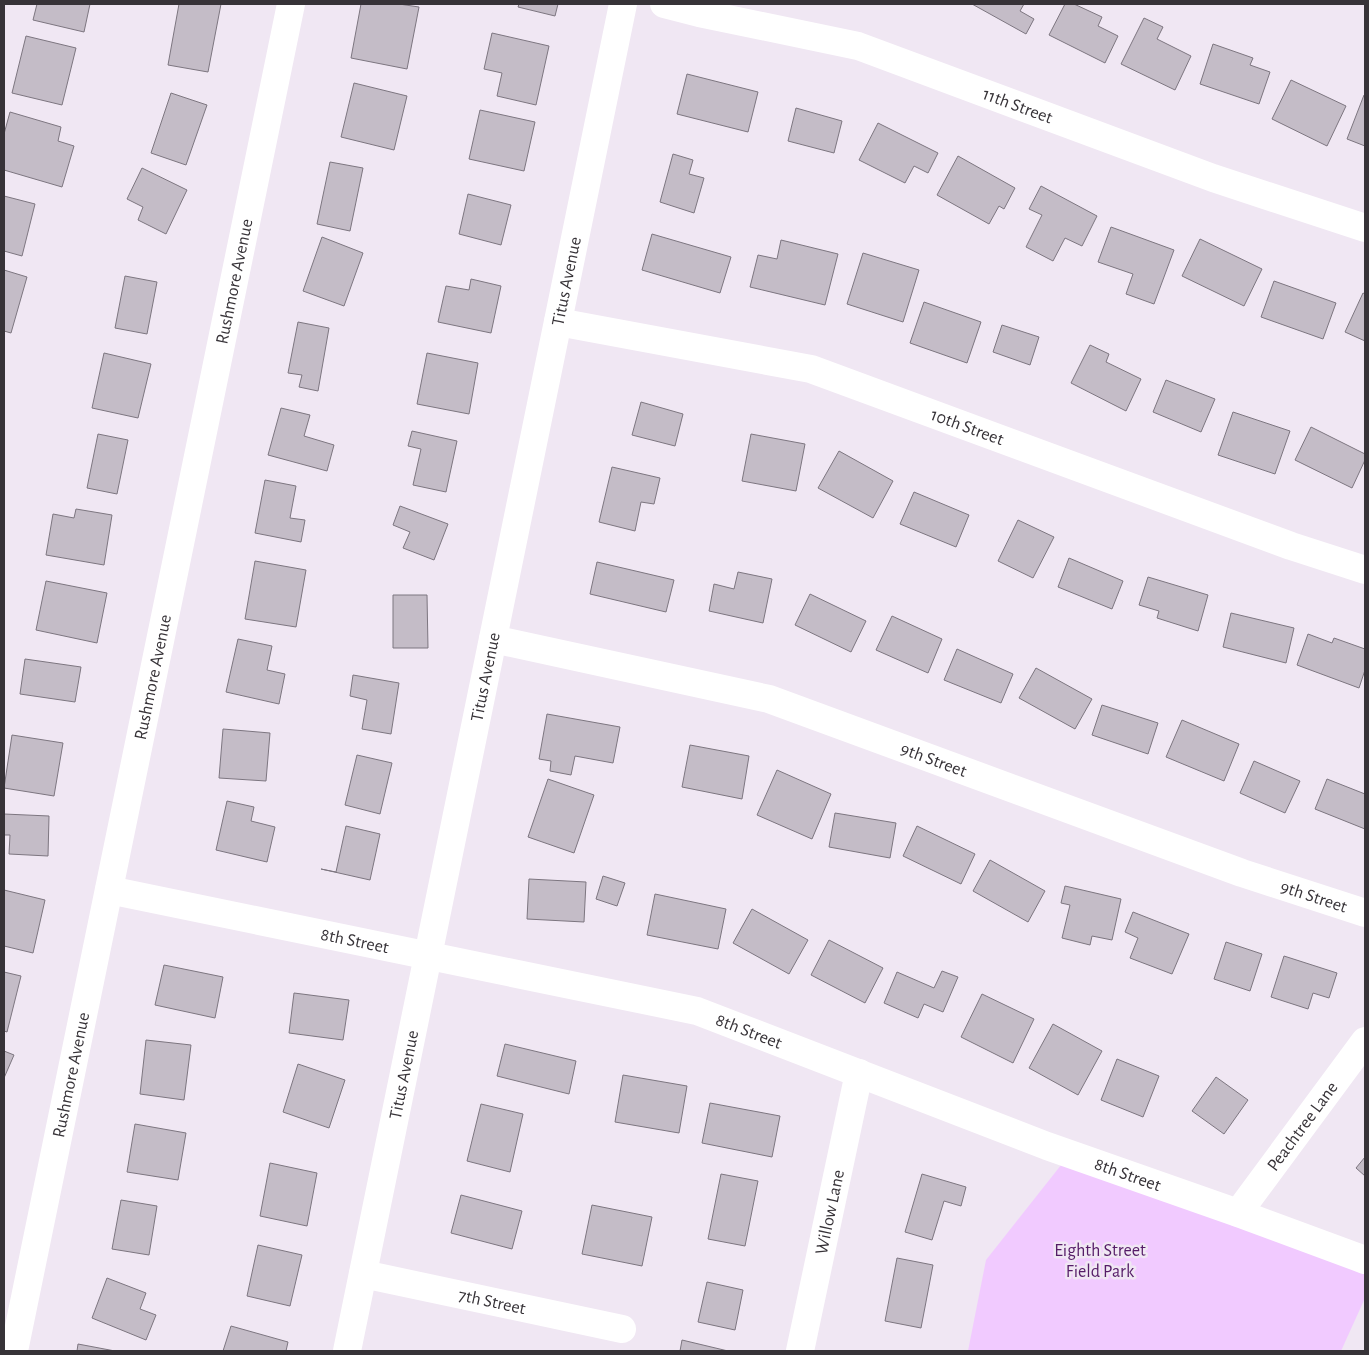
<svg xmlns="http://www.w3.org/2000/svg" width="1369" height="1355" viewBox="0 0 1369 1355" font-family="'Alegreya Sans',sans-serif">
  <rect width="100%" height="100%" fill="#f0e7f3"/>
  <path fill="#f1caff" d="M1069,1155L1365,1260V1298L1341,1351H968L986,1260Z"/>
  <path fill="#c4bcc7" stroke="#7d7680" d="M37,4H90L84,32L33,20Z
    M179,4H221L208,72L168,65Z
    M361,4H399L419,7L407,69L351,58Z
    M519,4H558L555,16L518,7Z
    M972,4H1024L1020,11L1034,19L1026,34Z
    M1065,4H1074L1102,17L1098,26L1118,36L1105,63L1049,35Z
    M1144,18L1163,27L1157,39L1191,56L1175,90L1121,64Z
    M492,33L549,46L536,105L497,96L502,73L484,69Z
    M26,36L76,48L62,105L12,93Z
    M1213,44L1253,58L1250,65L1270,72L1259,104L1200,84Z
    M687,74L758,92L748,132L677,114Z
    M1291,80L1346,106L1327,146L1272,119Z
    M354,83L407,96L394,150L341,137Z
    M171,93L207,105L186,165L151,153Z
    M1364,95L1365,96V146L1347,139Z
    M796,108L842,121L834,153L788,141Z
    M480,110L535,122L524,171L469,159Z
    M10,112L61,127L58,141L74,146L62,187L4,170V134Z
    M878,123L938,153L928,173L914,166L905,183L859,160Z
    M673,154L693,160L689,174L704,178L694,213L660,202Z
    M958,156L1015,188L1004,209L999,206L989,224L937,195Z
    M330,162L363,168L350,231L317,224Z
    M142,168L187,190L166,234L138,220L143,207L127,199Z
    M1041,186L1097,216L1082,246L1065,238L1053,261L1026,247L1042,215L1029,209Z
    M468,194L511,205L501,245L459,234Z
    M4,196L35,204L22,256L4,251Z
    M1111,227L1174,250L1154,304L1126,294L1133,274L1098,262Z
    M652,234L731,257L720,293L642,270Z
    M322,237L363,253L344,306L303,291Z
    M1200,239L1262,269L1244,306L1182,276Z
    M781,240L838,254L825,305L750,287L758,255L777,259Z
    M863,253L919,270L903,322L847,304Z
    M4,270L27,277L11,333L4,331Z
    M125,276L157,282L147,334L115,328Z
    M471,279L501,286L491,333L438,322L446,286L469,290Z
    M1274,281L1336,303L1323,339L1261,317Z
    M1363,293L1365,294V341L1345,332Z
    M924,302L981,322L967,363L910,343Z
    M298,322L329,328L318,391L299,387L302,375L288,373Z
    M1002,325L1039,337L1030,365L993,352Z
    M1090,345L1109,354L1106,362L1141,379L1126,411L1071,383Z
    M104,353L151,364L138,418L92,408Z
    M427,353L478,363L469,414L417,404Z
    M1166,380L1215,399L1201,432L1153,412Z
    M641,402L683,414L675,446L632,435Z
    M281,408L310,415L304,436L334,445L327,471L268,455Z
    M1233,412L1290,431L1275,474L1218,455Z
    M1311,427L1365,454V460L1352,488L1295,460Z
    M412,431L457,441L446,492L413,485L421,449L408,446Z
    M98,434L128,440L117,494L87,488Z
    M751,434L805,444L796,491L742,481Z
    M839,451L893,481L873,518L818,488Z
    M612,467L660,478L654,504L641,502L635,531L599,522Z
    M265,480L296,486L290,518L305,520L301,542L255,533Z
    M914,492L969,515L956,547L900,524Z
    M400,506L448,524L434,560L403,548L410,532L393,525Z
    M76,509L112,515L104,565L46,555L53,514L74,518Z
    M1018,520L1054,537L1033,578L998,561Z
    M1069,558L1123,581L1112,609L1058,587Z
    M255,561L306,570L296,627L245,619Z
    M597,562L674,580L666,612L590,594Z
    M738,572L772,579L763,623L709,611L714,584L734,589Z
    M1148,577L1208,595L1198,631L1157,618L1159,611L1139,605Z
    M46,581L107,593L97,643L36,630Z
    M810,594L866,621L851,652L795,625Z
    M393,595H427L428,648H393Z
    M1231,613L1294,628L1286,663L1223,647Z
    M892,616L942,639L928,673L876,650Z
    M1308,634L1332,643L1334,638L1365,649V670L1359,688L1297,665Z
    M238,639L272,646L267,670L285,674L279,704L226,692Z
    M957,649L1013,674L1001,703L944,680Z
    M25,659L81,667L75,702L20,694Z
    M1036,668L1092,699L1075,729L1019,698Z
    M353,675L399,683L391,734L362,729L367,700L350,696Z
    M1102,705L1158,723L1148,754L1092,735Z
    M547,714L620,727L613,763L575,756L571,775L550,771L551,761L539,759Z
    M1182,720L1239,744L1224,781L1166,757Z
    M223,729L270,733L266,781L219,778Z
    M12,735L63,743L54,796L4,788Z
    M690,745L749,756L742,799L682,787Z
    M357,755L392,763L380,814L345,805Z
    M1254,761L1300,781L1285,813L1240,793Z
    M777,770L831,794L812,839L757,815Z
    M548,779L594,795L574,853L528,837Z
    M1327,779L1365,794V829L1315,809Z
    M227,801L254,807L251,821L275,827L267,862L216,850Z
    M835,813L896,823L890,858L829,847Z
    M4,814L49,816L48,856L9,854L10,835H4Z
    M346,826L380,834L370,880L321,869L336,872Z
    M917,826L975,854L961,884L903,856Z
    M990,860L1045,891L1028,922L973,891Z
    M603,876L625,883L617,906L596,899Z
    M529,879L586,882L584,922L527,919Z
    M1065,886L1121,899L1112,940L1092,936L1090,945L1062,938L1070,905L1061,903Z
    M4,890L45,900L33,953L4,946Z
    M655,894L726,909L718,949L647,935Z
    M752,909L808,940L789,974L733,943Z
    M1133,912L1189,934L1172,974L1130,958L1138,938L1125,932Z
    M829,940L883,968L865,1003L811,975Z
    M1226,942L1262,954L1250,991L1214,979Z
    M1284,956L1337,973L1329,998L1313,993L1308,1009L1271,997Z
    M164,965L223,977L215,1018L155,1005Z
    M942,971L958,977L943,1012L924,1004L918,1018L884,1003L897,972L934,988Z
    M4,972L21,976L7,1032L4,1031Z
    M294,993L349,1000L343,1040L289,1033Z
    M982,994L1034,1019L1013,1063L961,1037Z
    M1053,1024L1102,1051L1078,1095L1029,1068Z
    M146,1040L191,1045L184,1100L140,1094Z
    M505,1044L576,1061L569,1094L497,1076Z
    M4,1051L14,1055L4,1078Z
    M1117,1059L1159,1076L1143,1117L1101,1100Z
    M298,1064L345,1080L329,1128L283,1112Z
    M623,1075L687,1086L679,1133L615,1122Z
    M1216,1077L1248,1100L1224,1134L1192,1111Z
    M710,1103L780,1116L772,1157L702,1143Z
    M481,1104L523,1114L510,1172L467,1161Z
    M135,1124L186,1133L178,1180L127,1172Z
    M1365,1157V1176L1356,1168Z
    M270,1163L317,1173L307,1226L260,1216Z
    M721,1174L758,1181L745,1246L708,1239Z
    M922,1174L966,1187L961,1206L944,1201L932,1240L905,1232Z
    M461,1195L522,1211L512,1249L451,1233Z
    M121,1200L157,1206L149,1255L112,1249Z
    M592,1205L652,1217L642,1266L582,1254Z
    M258,1245L302,1255L290,1306L247,1296Z
    M897,1258L933,1265L921,1328L885,1321Z
    M107,1278L146,1293L140,1309L156,1315L146,1340L92,1318Z
    M707,1282L743,1290L735,1330L698,1322Z
    M231,1326L288,1342L286,1351H223Z
    M682,1340L728,1351H680Z
    M78,1344L115,1351H77Z"/>
  <g fill="none" stroke-linecap="round" stroke-linejoin="round">
    <g stroke="#fff" stroke-width="28">
      <path id="s1" d="M664,4L699,13L858,46L1213,178L1365,228"/>
      <path id="s2" d="M558,322L811,369L1291,546L1365,570"/>
      <path id="s3" d="M493,639L769,699L1242,873L1365,913"/>
      <path id="s4" d="M109,890L697,1011L1047,1146L1238,1213L1365,1260"/>
      <path id="s5" d="M1238,1213L1365,1041"/>
      <path id="s6" d="M363,1274L622,1329"/>
      <path id="s7" d="M14,1351L291,4"/>
      <path id="s8" d="M347,1351L623,4"/>
      <path id="s9" d="M800,1351L859,1073"/>
    </g>
  </g>
  <g text-anchor="middle" stroke-width="5" stroke-linejoin="round" paint-order="stroke">
    <g font-size="18" fill="#373338" stroke="#f0e7f3">
      <text dy="6" stroke="none"><textPath href="#s1" startOffset="369">11th Street</textPath></text>
      <text dy="6" stroke="none"><textPath href="#s7" startOffset="1092">Rushmore Avenue</textPath></text>
      <text dy="6" stroke="none"><textPath href="#s8" startOffset="1092">Titus Avenue</textPath></text>
      <text dy="6" stroke="none"><textPath href="#s2" startOffset="424">10th Street</textPath></text>
      <text dy="6" stroke="none"><textPath href="#s8" startOffset="688">Titus Avenue</textPath></text>
      <text dy="6" stroke="none"><textPath href="#s7" startOffset="688">Rushmore Avenue</textPath></text>
      <text dy="6" stroke="none"><textPath href="#s3" startOffset="458">9th Street</textPath></text>
      <text dy="6" stroke="none"><textPath href="#s3" startOffset="862">9th Street</textPath></text>
      <text dy="6" stroke="none"><textPath href="#s4" startOffset="251">8th Street</textPath></text>
      <text dy="6" stroke="none"><textPath href="#s4" startOffset="656">8th Street</textPath></text>
      <text dy="6" stroke="none"><textPath href="#s7" startOffset="282">Rushmore Avenue</textPath></text>
      <text dy="6" stroke="none"><textPath href="#s8" startOffset="282">Titus Avenue</textPath></text>
      <text dy="6" stroke="none"><textPath href="#s5" startOffset="108">Peachtree Lane</textPath></text>
      <text dy="6" stroke="none"><textPath href="#s4" startOffset="1061">8th Street</textPath></text>
      <text dy="6" stroke="none"><textPath href="#s9" startOffset="142">Willow Lane</textPath></text>
      <text dy="6" stroke="none"><textPath href="#s6" startOffset="132">7th Street</textPath></text>
    </g>
    <g font-size="18" fill="#551c67" stroke="#f0e7f3">
      <text x="1100" y="1256">Eighth Street<tspan x="1100" dy="21">Field Park</tspan></text>
    </g>
  </g>
  <rect width="1369" height="1355" fill="none" stroke="#373338" stroke-width="10"/>
</svg>
